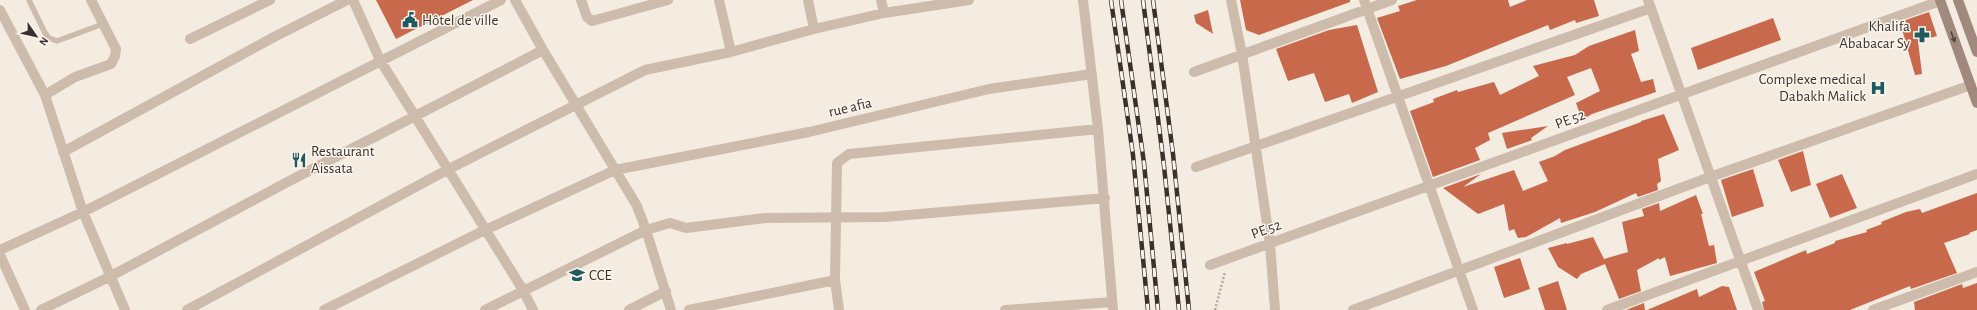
<svg xmlns="http://www.w3.org/2000/svg" width="1977" height="310" viewBox="0 0 1977 310" font-family="'Alegreya Sans',sans-serif">
  <rect width="100%" height="100%" fill="#f4ebe1"/>
  <path fill="#c8694b" d="M376,0H473L396,39Z
    M1240,0H1350V2L1259,35L1246,30Z
    M1417,0H1508L1510,7L1527,0H1594L1599,16L1576,23L1575,20L1550,30L1548,25L1446,66L1400,79L1377,18L1400,11L1398,6Z
    M1208,10L1213,34L1196,23L1194,15Z
    M1929,12L1937,36L1918,41L1922,74L1915,75L1900,22Z
    M1773,18L1781,40L1698,70L1691,48Z
    M1357,25L1378,92L1352,103L1349,94L1325,102L1314,73L1288,81L1276,49L1329,30Z
    M1635,30L1639,51L1631,54L1641,82L1653,79L1656,92L1592,114L1582,120L1576,103L1600,91L1591,68L1567,77L1575,95L1488,133L1490,140L1475,148L1480,160L1433,177L1410,111L1434,102L1433,99L1457,90L1458,92L1494,82L1500,95L1539,76L1533,66L1575,55L1589,46Z
    M1664,114L1679,150L1658,159L1661,181L1657,184L1658,190L1638,197L1636,193L1595,212L1561,223L1560,218L1526,237L1518,238L1514,229L1509,231L1504,204L1478,214L1443,188L1481,174L1463,187L1514,170L1523,191L1548,181L1539,162L1555,156L1565,150L1641,122V121Z
    M1548,126L1531,138L1532,140L1507,149L1502,133Z
    M1803,151L1811,185L1791,192L1778,160Z
    M1753,169L1764,206L1732,217L1721,180Z
    M1842,174L1857,208L1830,218L1816,184Z
    M1977,193V230L1969,233L1970,234L1944,243L1957,273L1911,289L1910,286L1850,310H1764L1762,302L1765,301L1754,272L1806,250L1807,254L1835,243V241L1867,232L1866,230L1882,224L1881,222L1906,212L1920,209L1922,213Z
    M1696,195L1703,214H1701L1709,246L1714,245L1717,263L1670,276L1665,257L1659,260V258L1637,270L1641,291L1619,299L1605,264L1581,274L1577,279L1558,267L1548,248L1567,243V244L1593,237L1604,259L1628,252L1622,222L1644,216L1642,209L1659,203L1660,211Z
    M1520,258L1530,289L1504,298L1494,267Z
    M1558,281L1567,310H1545L1538,288Z
    M1977,283V310H1915L1914,302L1962,284L1963,288Z
    M1722,286L1729,287L1737,310H1647L1697,289L1699,297Z
    M1644,303L1645,310H1626Z"/>
  <g fill="none" stroke-linecap="round" stroke-linejoin="round">
    <path stroke="#b9a596" stroke-width="2.5" stroke-dasharray="2 2" stroke-linecap="butt" d="M1215,310L1225,272"/>
    <path stroke="#cdbbac" stroke-width="5.5" d="M29,0L45,33L49,38L57,41L103,24"/>
    <path stroke="#cdbbac" stroke-width="10" d="M353,0L380,60L523,290L533,310
      M515,0L543,50L637,206L646,230L671,310
      M581,0L587,17L592,21L668,0
      M719,0L731,52
      M808,0L814,29
      M881,0L884,13
      M1083,0L1098,129L1113,310
      M1231,0L1242,54L1270,244L1275,310
      M1364,0L1473,310
      M1648,0L1758,310
      M0,10L45,95L83,212L125,310
      M190,39L270,0
      M1194,72L1392,0
      M45,95L75,77L111,64L115,56L116,49L91,0
      M63,152L274,37L347,0
      M1196,167L1651,8
      M0,250L83,212L501,0
      M0,255L25,310
      M1210,265L1940,1
      M41,310L109,277L295,178L543,50
      M187,310L447,170L645,70L731,52L814,29L884,13L969,0
      M324,310L485,230L615,170L809,132L989,89L1092,74
      M485,310L646,230L670,223L686,228L765,218L885,217L1105,198
      M629,310L666,291
      M689,310L835,280
      M839,310L835,280L837,163L849,154L1098,129
      M1005,310L1112,302
      M1353,310L1710,177L1971,85
      M1607,310L1977,174
      M1873,310L1977,272"/>
    <path stroke="#a18a7d" stroke-width="10" d="M1940,0L1977,103
      M1958,0L1977,52"/>
    <defs>
      <path id="rail" d="M1111,0L1133,155L1148,310
        M1121,0L1144,163L1158,310
        M1143,0L1164,166L1179,310
        M1153,0L1173,154L1189,310"/>
    </defs>
    <use href="#rail" stroke="#3b302b" stroke-width="4.5"/>
    <use href="#rail" stroke="#fbf5ee" stroke-width="3" stroke-dasharray="9" stroke-linecap="butt"/>
  </g>
  <defs><path id="oneway-solid" d="M-6-.8H1V-3.2L6.5 0L1 3.2V.8H-6Z"/></defs>
  <use fill="#544640" href="#oneway-solid" transform="translate(1953 37) rotate(70)"/>
  <defs>
    <symbol id="civic-bare" viewBox="-9 -9 18 18"><path d="M-.6-6.5H3V-4.5H.6V-3L4-1V1h2V6H-6V1h2V-1L-.6-3ZM-1.2 2.5V6h2.4V2.5Z" fill="#1f5a5e" stroke="#fbf5ee" stroke-width="2.5" paint-order="stroke"/></symbol>
    <symbol id="pharmacy-bare" viewBox="-9 -9 18 18"><path d="M-2-6h4v4h4v4h-4v4h-4v-4h-4v-4h4Z" fill="#1f5a5e" stroke="#fbf5ee" stroke-width="2.5" paint-order="stroke"/></symbol>
    <symbol id="hospital-bare" viewBox="-9 -9 18 18"><path d="M-5-5h3v3.5h4V-5h3V5h-3V1.5h-4V5h-3Z" fill="#1f5a5e" stroke="#fbf5ee" stroke-width="2.5" paint-order="stroke"/></symbol>
    <symbol id="restaurant-bare" viewBox="-9 -9 18 18"><path d="M-5-6h1v4h1v-4h1v4h1v-4h1v5L-1.5 .5V6h-2V.5L-5-1ZM5-6V6H3V1.5H1.5Q1.5-4 5-6Z" fill="#1f5a5e" stroke="#fbf5ee" stroke-width="2.5" paint-order="stroke"/></symbol>
    <symbol id="school-bare" viewBox="-9 -9 18 18"><path d="M0-5L7-2L0 1L-7-2ZM-4 1L0 2.5L4 1V4Q0 6-4 4Z" fill="#1f5a5e" stroke="#fbf5ee" stroke-width="2.5" paint-order="stroke"/></symbol>
  </defs>
  <g fill-rule="evenodd">
    <use href="#civic-bare" x="399" y="9" width="22" height="22"/>
    <use href="#pharmacy-bare" x="1911" y="24" width="22" height="22"/>
    <use href="#hospital-bare" x="1867" y="77" width="22" height="22"/>
    <use href="#restaurant-bare" x="288" y="149" width="22" height="22"/>
    <use href="#school-bare" x="566" y="264" width="22" height="22"/>
  </g>
  <g text-anchor="middle" stroke-width="3" stroke-linejoin="round" paint-order="stroke">
    <g font-size="15" fill="#3b302b" stroke="#fbf5ee" text-anchor="start">
      <text x="422" y="25">Hôtel de ville</text>
      <text x="1910" y="31" text-anchor="end">Khalifa<tspan x="1910" dy="17">Ababacar Sy</tspan></text>
      <text x="1866" y="84" text-anchor="end">Complexe medical<tspan x="1866" dy="17">Dabakh Malick</tspan></text>
      <text x="311" y="156">Restaurant<tspan x="311" dy="17">Aissata</tspan></text>
      <text x="589" y="280">CCE</text>
    </g>
    <g font-size="15" fill="#3b302b" stroke="#fbf5ee">
      <text transform="translate(850 107) rotate(-13)" y="5">rue afia</text>
      <text transform="translate(1570 119) rotate(-20)" y="5">PE 52</text>
      <text transform="translate(1266 229) rotate(-20)" y="5">PE 52</text>
    </g>
  </g>
  <g transform="translate(36 36) rotate(124)" stroke="#fbf5ee" stroke-width="3" paint-order="stroke">
  <path d="M0-3L7 15L0 10L-7 15Z" fill="#3b302b"/>
  <text y="-6" font-size="11" font-weight="bold" text-anchor="middle" fill="#3b302b">N</text>
  </g>
</svg>
